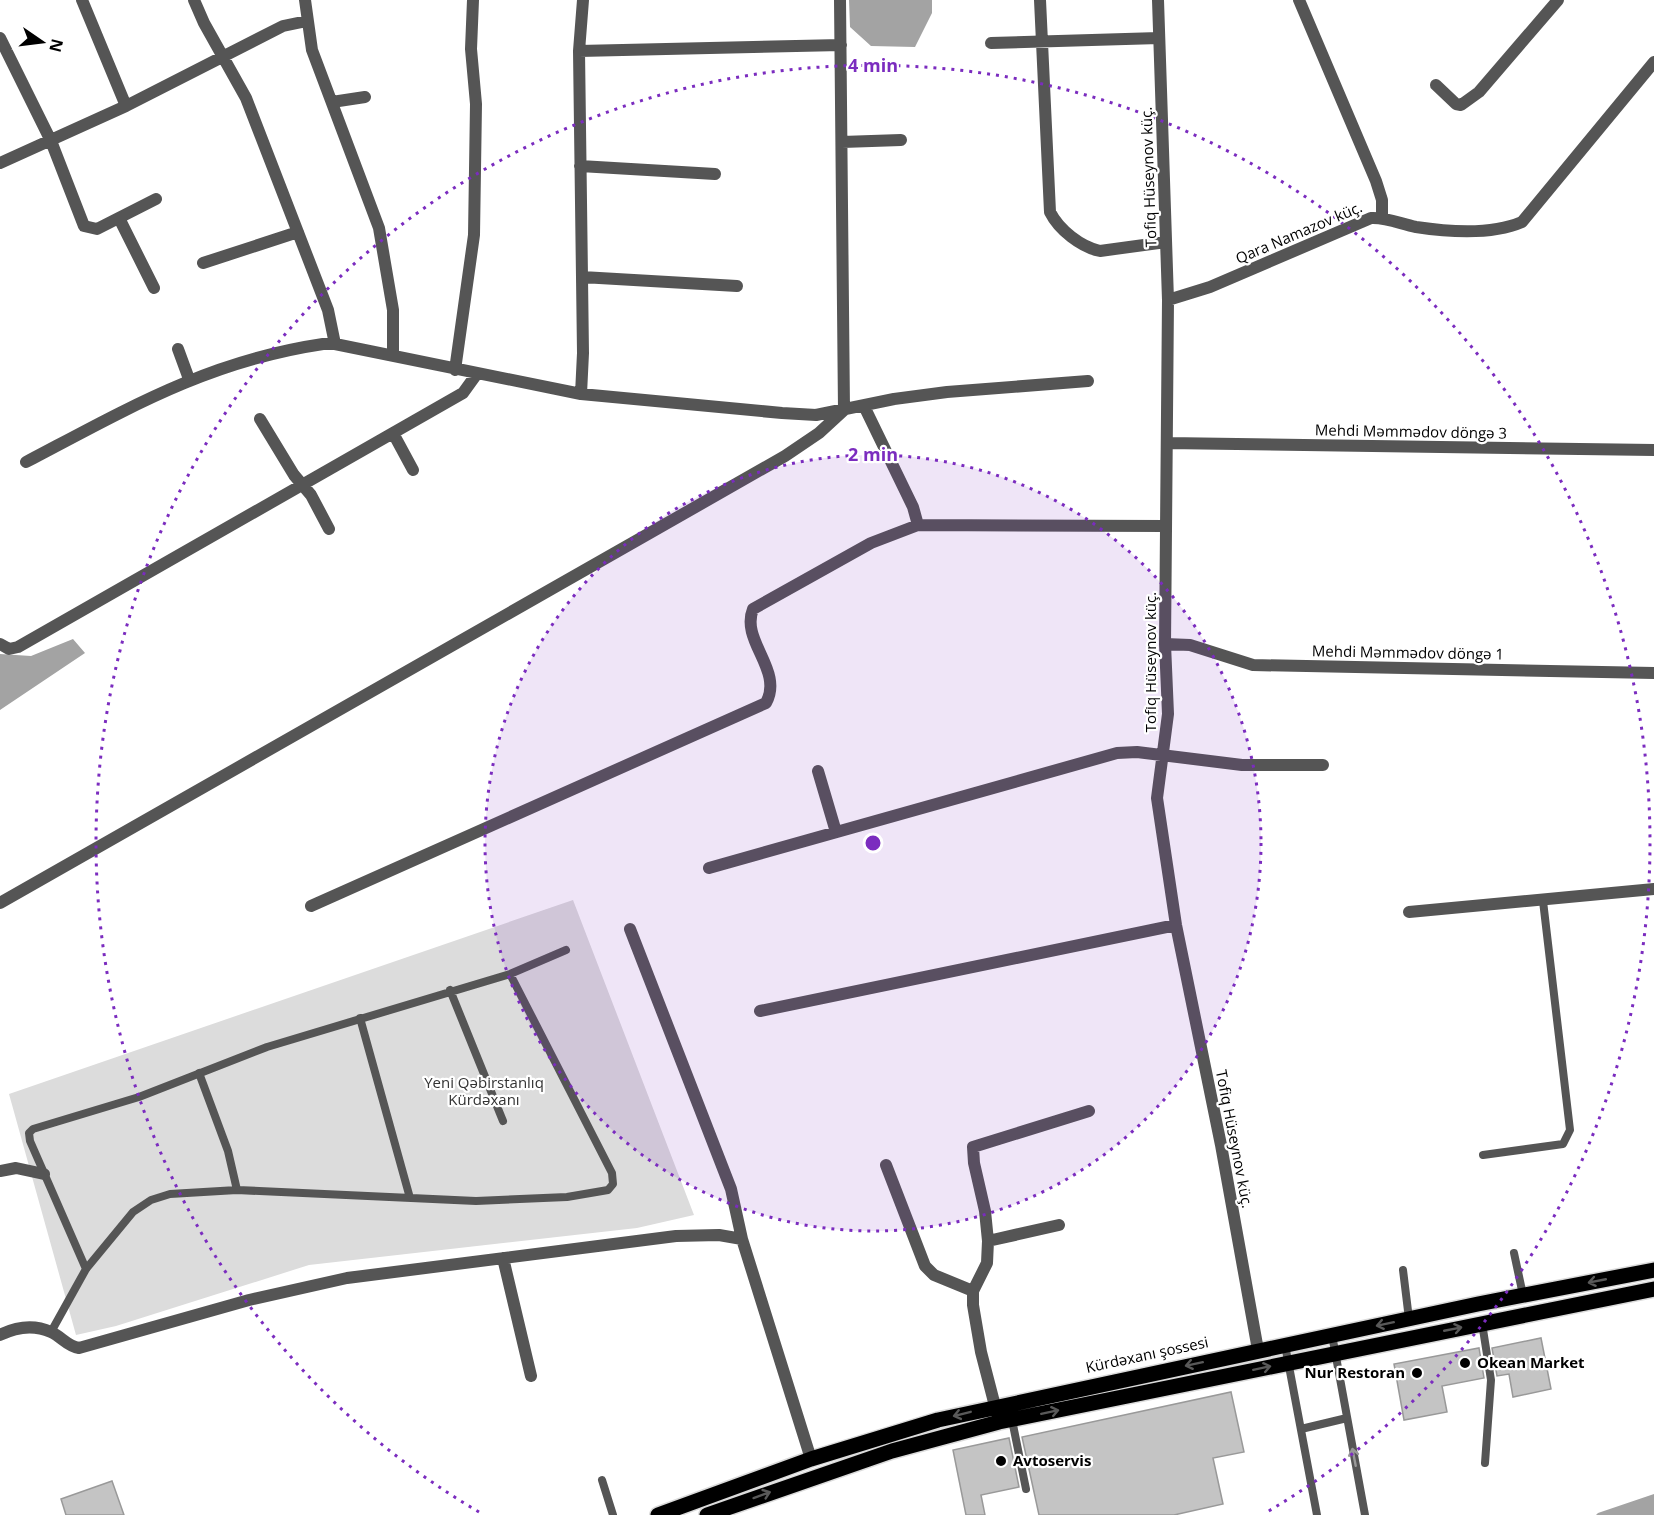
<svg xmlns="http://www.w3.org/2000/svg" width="1654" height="1515" viewBox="0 0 1654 1515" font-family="'Open Sans',sans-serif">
  <rect width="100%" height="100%" fill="#fff"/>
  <path fill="#dcdcdc" d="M573,900L694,1215L637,1228L309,1265L116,1326L76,1335L9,1094Z"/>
  <path fill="#a3a3a3" d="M849,0H932V13L915,47L871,46L850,27Z
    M73,639L85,653L0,710V654L31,656Z
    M1654,1494V1515H1596L1598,1513Z"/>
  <path fill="#c4c4c4" stroke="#999" stroke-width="1.5" d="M1541,1338L1551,1389L1513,1397L1509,1374L1497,1376L1492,1348Z
    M1479,1348L1484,1378L1442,1386L1447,1412L1404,1420L1394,1364Z
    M1231,1392L1244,1452L1213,1458L1223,1504L1174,1515H1039L1022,1437Z
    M1009,1438L1019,1487L981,1495L985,1515H966L953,1450Z
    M112,1481L124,1515H66L61,1499Z"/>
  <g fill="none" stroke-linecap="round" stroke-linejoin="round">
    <defs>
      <path id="primary" d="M658,1515L811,1459L938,1420L1478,1304L1654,1270
        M707,1515L892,1451L999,1422L1654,1289"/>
    </defs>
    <use href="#primary" stroke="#dbdbdb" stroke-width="18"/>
    <path stroke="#555" stroke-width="8" d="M450,990L503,1121
      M360,1018L410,1198
      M199,1073L228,1151L237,1190
      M1483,1155L1563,1144L1570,1130L1543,901
      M1514,1253L1523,1295
      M86,1269L30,1141L29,1133L33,1129L139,1097L267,1047L510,974L566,950
      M1403,1270L1409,1319
      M1482,1323L1491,1380L1485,1463
      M51,1332L86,1269L133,1212L151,1200L170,1194L237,1190L476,1201L567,1197L608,1190L613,1184L612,1173L510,974
      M1332,1335L1365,1515
      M1285,1345L1317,1515
      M1012,1420L1026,1489
      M1301,1429L1347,1418
      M602,1480L613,1515"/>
    <path stroke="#555" stroke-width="12" d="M82,0L126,106
      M194,0L204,23L246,98L328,310L335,344
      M305,0L312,50L379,228L393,310V356
      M1040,0L1050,212C1059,230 1081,247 1100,251L1166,242
      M1158,0L1168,300L1165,644L1168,714L1157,798L1176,925L1221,1145L1258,1350
      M1299,0L1376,181L1382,200V218
      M0,38L51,141L84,226L97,229L156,199
      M991,43L1159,38
      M579,51L841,45
      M1436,85L1456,104L1461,105L1479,92L1558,0
      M332,102L365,97
      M842,142L901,140
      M0,163L126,106L283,26L307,21
      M580,166L715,174
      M119,218L154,288
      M203,263L298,232
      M582,277L737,286
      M1168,300L1210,287L1371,218C1386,217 1401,224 1416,227C1449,232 1492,235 1522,222L1654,62
      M178,349L189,379
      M455,370L474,235L476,104L471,49L473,0
      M581,394L583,353L579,51L583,0
      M864,406L913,507L918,525
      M260,419L294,475L311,495L329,529
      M393,433L413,470
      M1167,443L1654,450
      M26,462C127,409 208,361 323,344H335L581,394L782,413L816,415L894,399L947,392L1088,381
      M0,644L9,649L18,647L463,393L476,375
      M1165,644L1190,645L1253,665L1654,673
      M818,771L836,832
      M709,868L1117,753L1137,752L1242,765H1323
      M0,903L785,456L819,433L844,410L840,0
      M311,906L766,703C784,670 740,641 753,609L871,543L918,525L1166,526
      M1409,912L1654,889
      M630,929L731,1189L742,1239
      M760,1011L1176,925
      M886,1165L925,1266L934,1275L973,1291
      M0,1171L16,1168L44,1174
      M988,1241L1059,1225
      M503,1258L531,1376
      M0,1335C16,1327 33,1324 51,1332C62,1337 67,1346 79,1348L249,1300L347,1278L676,1236L719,1235L742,1239L811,1459
      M995,1406L981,1352L973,1305V1291L987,1263L988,1241L985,1211L974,1163L973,1147L1089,1111"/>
    <use href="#primary" stroke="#000" stroke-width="15"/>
  </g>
  <defs><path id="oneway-shaft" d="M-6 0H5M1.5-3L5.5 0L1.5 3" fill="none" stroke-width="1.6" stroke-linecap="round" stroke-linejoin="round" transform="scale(1.5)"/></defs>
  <g stroke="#595959">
    <use href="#oneway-shaft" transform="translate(1597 1281) rotate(169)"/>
    <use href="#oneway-shaft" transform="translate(1385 1324) rotate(168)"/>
    <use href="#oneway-shaft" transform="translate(1453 1329) rotate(-11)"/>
    <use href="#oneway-shaft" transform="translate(1194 1364) rotate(168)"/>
    <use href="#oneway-shaft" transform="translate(1262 1368) rotate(-12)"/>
    <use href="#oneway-shaft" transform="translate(1050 1412) rotate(-12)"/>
    <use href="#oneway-shaft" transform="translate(962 1414) rotate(166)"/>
    <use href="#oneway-shaft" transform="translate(762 1495) rotate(-20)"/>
  </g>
  <use stroke="#999" href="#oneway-shaft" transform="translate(1354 1457) rotate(-101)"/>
  <circle cx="873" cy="843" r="388" fill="#7b2cbf" fill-opacity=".12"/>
  <g fill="none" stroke="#7b2cbf" stroke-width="3" stroke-dasharray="3 6">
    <circle cx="873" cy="843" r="388"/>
    <path d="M479 1512A777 777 0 1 1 1267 1512"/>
  </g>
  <g fill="#000" stroke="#fff" stroke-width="2">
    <circle cx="1465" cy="1363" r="6"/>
    <circle cx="1417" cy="1373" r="6"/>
    <circle cx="1001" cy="1461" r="6"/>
  </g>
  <g text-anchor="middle" stroke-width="4.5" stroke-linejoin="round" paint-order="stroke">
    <g font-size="15" fill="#000" stroke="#fff">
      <text transform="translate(1149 177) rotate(-92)" y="5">Tofiq Hüseynov küç.</text>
      <text transform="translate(1299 233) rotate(-23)" y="5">Qara Namazov küç.</text>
      <text transform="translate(1411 432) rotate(1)" y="5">Mehdi Məmmədov döngə 3</text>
      <text transform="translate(1408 653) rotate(1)" y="5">Mehdi Məmmədov döngə 1</text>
      <text transform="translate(1151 662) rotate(-90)" y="5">Tofiq Hüseynov küç.</text>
      <text transform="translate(1234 1139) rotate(79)" y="5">Tofiq Hüseynov küç.</text>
      <text transform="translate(1147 1355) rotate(-12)" y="5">Kürdəxanı şossesi</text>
    </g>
    <g font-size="15" fill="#333" stroke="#fff">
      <text x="484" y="1088">Yeni Qəbirstanlıq<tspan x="484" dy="17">Kürdəxanı</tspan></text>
    </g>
    <g font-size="15" font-weight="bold" fill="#000" stroke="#fff" text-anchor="start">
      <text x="1477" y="1368">Okean Market</text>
      <text x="1405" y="1378" text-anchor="end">Nur Restoran</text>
      <text x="1013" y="1466">Avtoservis</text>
    </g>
  </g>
  <circle cx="873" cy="843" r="9" fill="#7b2cbf" stroke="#fff" stroke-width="3"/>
  <g font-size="18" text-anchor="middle" font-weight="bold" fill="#7b2cbf" stroke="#fff" stroke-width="4.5" stroke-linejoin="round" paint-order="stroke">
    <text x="873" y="72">4 min</text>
    <text x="873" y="461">2 min</text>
  </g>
  <g transform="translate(42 42) rotate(104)" stroke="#ffffff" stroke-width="4.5" paint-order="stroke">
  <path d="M0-4.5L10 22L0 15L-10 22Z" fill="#000000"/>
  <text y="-9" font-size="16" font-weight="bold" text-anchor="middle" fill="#000000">N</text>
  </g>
</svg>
